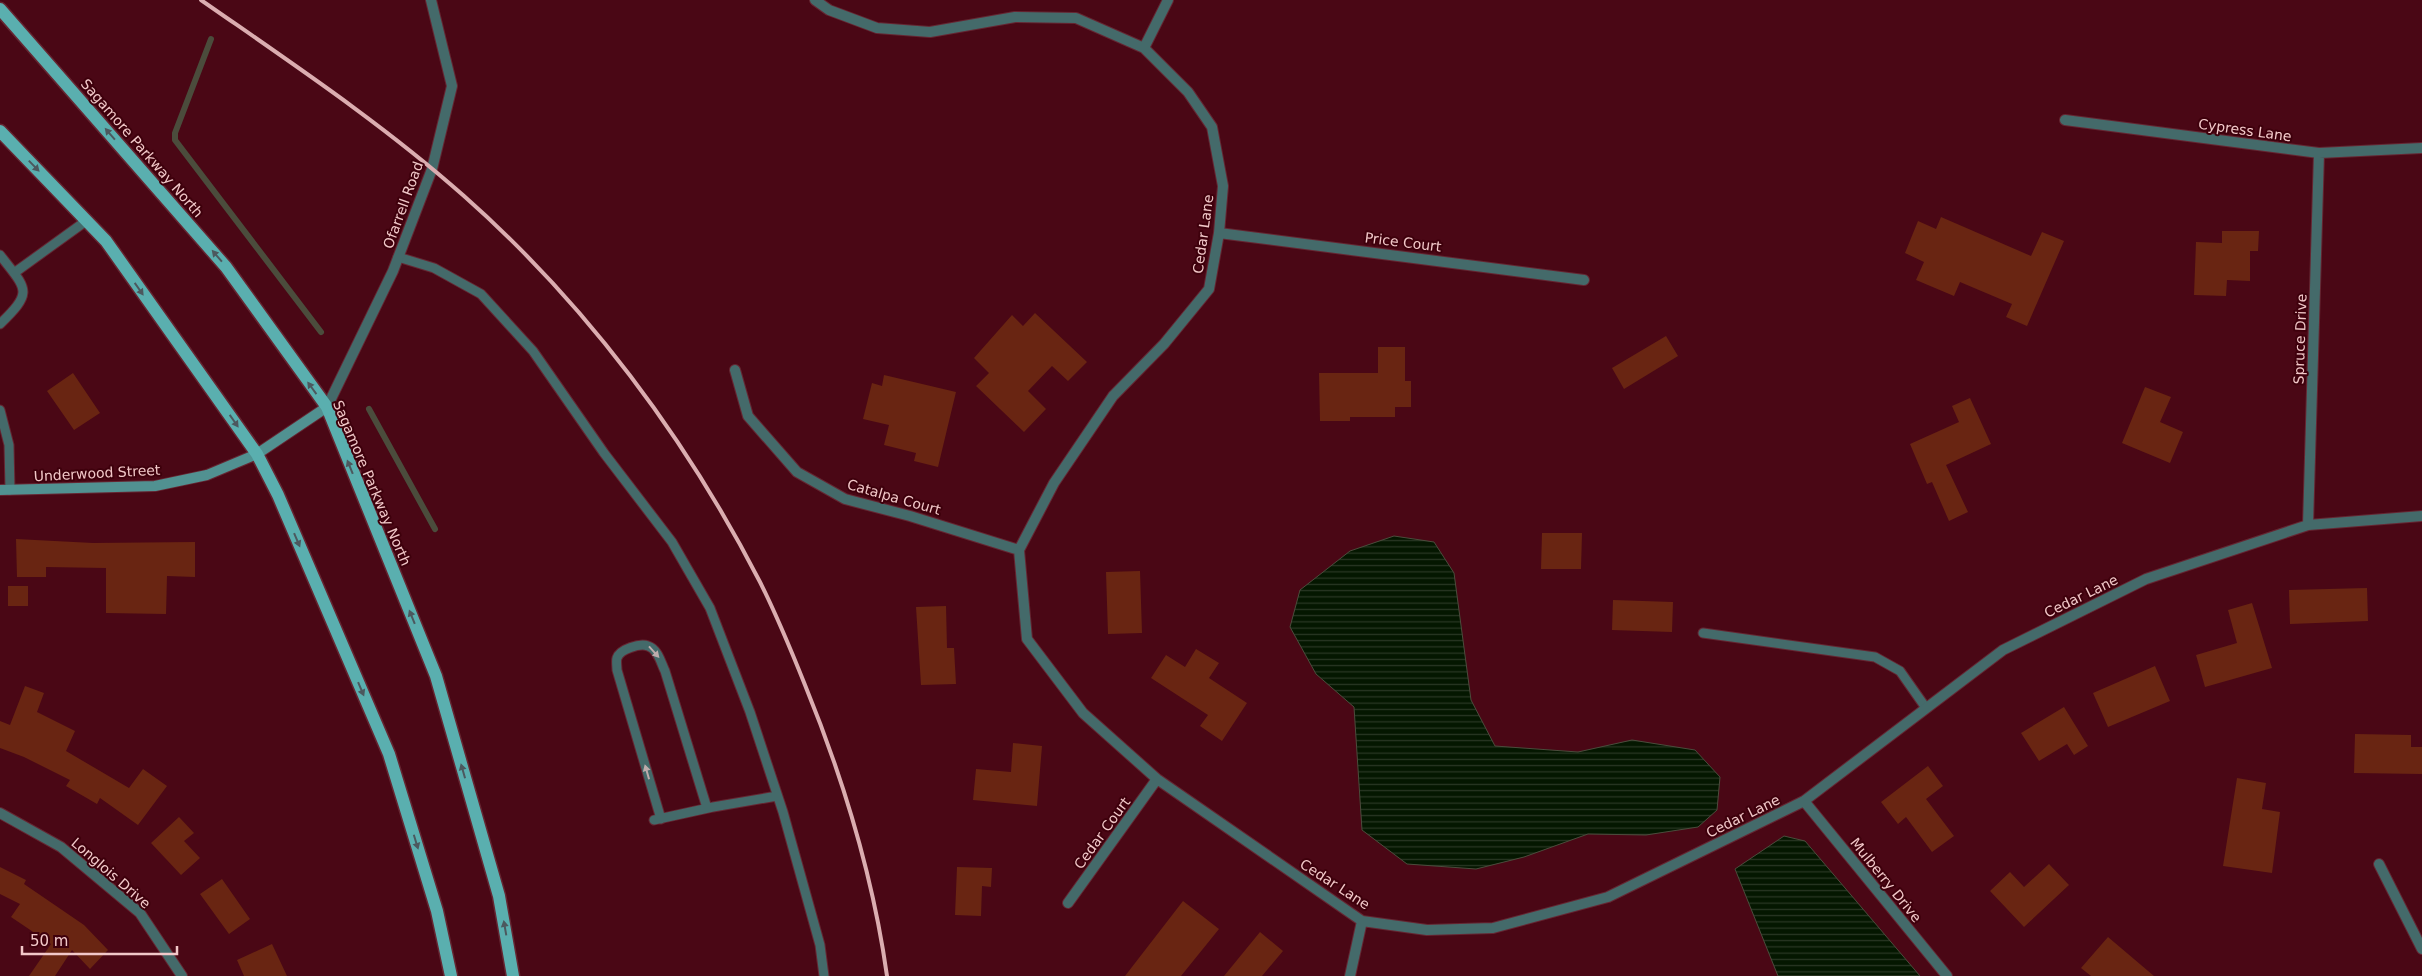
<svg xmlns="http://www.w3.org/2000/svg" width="2422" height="976" viewBox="0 0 2422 976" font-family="'DejaVu Sans',sans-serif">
  <defs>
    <pattern id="water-rules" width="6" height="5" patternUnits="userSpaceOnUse" patternTransform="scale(1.25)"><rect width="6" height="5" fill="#041700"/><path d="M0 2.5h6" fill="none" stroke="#293724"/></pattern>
  </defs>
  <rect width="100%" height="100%" fill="#4a0715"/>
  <path fill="url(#water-rules)" stroke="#4b4c3c" d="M1394,536L1434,542L1454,573L1471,700L1495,746L1578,752L1632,740L1695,750L1720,777L1717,810L1698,827L1646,835L1588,834L1524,857L1476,869L1407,864L1362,830L1354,707L1316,674L1290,627L1300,590L1350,551Z
    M1784,836L1805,841L1920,976H1778L1735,869Z"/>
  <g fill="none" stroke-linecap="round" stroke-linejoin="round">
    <path stroke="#4b4c3c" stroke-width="6" d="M211,39L175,133V140L321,332
      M369,409L435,529"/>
  </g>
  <path fill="#692512" d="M1941,217L2031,256L2042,232L2064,241L2027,326L2006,317L2012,304L1960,282L1954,296L1916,280L1924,262L1905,253L1918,221L1936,229Z
    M2222,231H2259L2258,251H2250V281L2227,280L2226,296L2194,295L2196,242L2222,243Z
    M1035,313L1087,362L1068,381L1052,366L1028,391L1046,409L1024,432L976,386L989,373L974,358L1012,315L1023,326Z
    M1666,336L1678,356L1624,389L1612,368Z
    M1378,347H1405V381H1411V407H1395V417H1350V421H1320L1319,373H1378Z
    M73,373L100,413L74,430L47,391Z
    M884,375L956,392L938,467L914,461L916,453L884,445L889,425L863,419L872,383L882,386Z
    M2145,387L2171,397L2160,422L2183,432L2170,463L2122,443Z
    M1970,398L1991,444L1946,465L1968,512L1949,521L1932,482L1927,484L1910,444L1959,422L1952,406Z
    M1542,533H1582L1581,569H1541Z
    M16,539L93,543L195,542V577L167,576L166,614L106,613V568L46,567V577H17Z
    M1140,571L1142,633L1108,634L1106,572Z
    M8,586H28V606H8Z
    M2367,588L2368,621L2290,624L2289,590Z
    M1613,600L1673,602L1672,632L1612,630Z
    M2252,603L2272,668L2205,687L2196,655L2237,643L2228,610Z
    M946,606L947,648H954L956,684L921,685L916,607Z
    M1196,649L1219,663L1209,678L1247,703L1222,741L1200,726L1208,715L1151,678L1166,655L1185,667Z
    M2155,666L2170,701L2108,727L2093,693Z
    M25,686L44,693L37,712L75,731L66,751L129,788L143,769L167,786L138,825L100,798L97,804L66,786L70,780L24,757L0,748V721L10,725Z
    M2064,707L2088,746L2074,755L2067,744L2039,761L2021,733Z
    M2355,734L2411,735V747H2422V774L2354,773Z
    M1013,743L1042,746L1037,806L973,800L976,769L1011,772Z
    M1928,766L1943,786L1926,799L1954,836L1932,852L1906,817L1898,824L1881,802Z
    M2237,778L2266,783L2262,809L2280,812L2272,873L2223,866Z
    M179,817L194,833L184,841L200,858L181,875L151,843Z
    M2049,864L2069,885L2024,927L1990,891L2010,872L2024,887Z
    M0,867L26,880L24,884L84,925L108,950L90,969L72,950L55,976H29L51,944L11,917L20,904L0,894Z
    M957,867L992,868L991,887L982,886L981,916L955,915Z
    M222,879L250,919L229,934L200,894Z
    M1183,901L1219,929L1181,976H1125Z
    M1260,932L1283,951L1262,976H1224Z
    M2108,937L2154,976H2091L2081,968Z
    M272,944L287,976H244L237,960Z"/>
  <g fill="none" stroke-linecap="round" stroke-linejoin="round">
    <defs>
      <path id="lane" d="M0,255C27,290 34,291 0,324
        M398,257L434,268L481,294L533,351L604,453L672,542L710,608L750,712L783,812L820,945L824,976
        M14,273L86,221
        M0,410L9,445L10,490
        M1703,633L1875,657L1900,671L1926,708
        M661,819L617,670C617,667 616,661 617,658C620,649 640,643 648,646C658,649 661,663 665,671L707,808
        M654,820L713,807L777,796"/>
      <path id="street" d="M815,0L829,10L877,28L930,32L1015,17L1076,18L1144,48L1188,92L1212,127L1223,186L1219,233L1209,289L1164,344L1113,396L1054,483L1019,550
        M1144,48L1168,0
        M2065,120L2319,153L2422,148
        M1219,233L1584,280
        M735,370L748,416L797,472L845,499L910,516L1019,550
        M327,407L393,271L432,169L452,86L431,0
        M2308,525L2319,153
        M1019,550L1027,639L1083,713L1157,779L1362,921L1427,930L1493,928L1608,897L1804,801L2003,650L2146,579L2308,525L2422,516
        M1804,801L1947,976
        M0,813L61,847L140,913L182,976
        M2379,864L2422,949
        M1068,903L1157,779
        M1350,976L1362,921"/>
      <path id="secondary" d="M0,490L155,486L207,475L257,454L327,407"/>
      <path id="primary" d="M0,9L226,267L327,407L436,676L499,896L513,976
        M0,131L106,241L257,454L278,495L389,754L437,911L451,976"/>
    </defs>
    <use href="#lane" stroke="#652632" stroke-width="11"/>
    <use href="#street" stroke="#652632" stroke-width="12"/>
    <use href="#secondary" stroke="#652632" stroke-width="12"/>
    <use href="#primary" stroke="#652632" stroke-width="15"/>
    <use href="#lane" stroke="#446a6a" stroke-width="9"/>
    <use href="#street" stroke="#446a6a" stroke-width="10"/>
    <use href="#secondary" stroke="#519191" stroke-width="10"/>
    <use href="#primary" stroke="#5aafaf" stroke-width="12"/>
    <path stroke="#dbadb0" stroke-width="4" d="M201,0C290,62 383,124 464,196C586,304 686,438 760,582C777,616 791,650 805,685C843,778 873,876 887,976"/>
  </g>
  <defs><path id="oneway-solid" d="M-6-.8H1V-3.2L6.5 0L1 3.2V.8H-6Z" transform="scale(1.25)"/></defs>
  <g fill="#4c585e">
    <use href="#oneway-solid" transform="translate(110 134) rotate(-131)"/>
    <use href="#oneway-solid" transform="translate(34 166) rotate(46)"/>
    <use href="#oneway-solid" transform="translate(217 256) rotate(-131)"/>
    <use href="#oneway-solid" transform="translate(139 289) rotate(55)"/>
    <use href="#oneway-solid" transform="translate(312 388) rotate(-126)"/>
    <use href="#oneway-solid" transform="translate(234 421) rotate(55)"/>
    <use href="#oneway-solid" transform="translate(350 467) rotate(-112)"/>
    <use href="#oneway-solid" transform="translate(297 540) rotate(67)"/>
    <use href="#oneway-solid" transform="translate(412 617) rotate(-112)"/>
    <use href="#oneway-solid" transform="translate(361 689) rotate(67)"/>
    <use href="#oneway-solid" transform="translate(463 771) rotate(-106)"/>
    <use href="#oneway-solid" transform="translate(416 842) rotate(73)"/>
    <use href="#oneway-solid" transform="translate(505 928) rotate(-100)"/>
  </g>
  <g fill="#beacac">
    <use href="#oneway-solid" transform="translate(654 652) rotate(48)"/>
    <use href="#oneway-solid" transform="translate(647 772) rotate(-106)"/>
  </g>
  <g text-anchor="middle" stroke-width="4" stroke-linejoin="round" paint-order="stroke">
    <g font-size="14" fill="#f2c8c9" stroke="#3e000c">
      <text transform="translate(2245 130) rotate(8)" y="5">Cypress Lane</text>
      <text transform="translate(142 148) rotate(49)" y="5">Sagamore Parkway North</text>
      <text transform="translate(403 205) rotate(-70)" y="5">Ofarrell Road</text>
      <text transform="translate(1203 234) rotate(-82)" y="5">Cedar Lane</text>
      <text transform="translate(1403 242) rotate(7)" y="5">Price Court</text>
      <text transform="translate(2300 339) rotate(-88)" y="5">Spruce Drive</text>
      <text transform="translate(97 473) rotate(-3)" y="5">Underwood Street</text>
      <text transform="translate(372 483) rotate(67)" y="5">Sagamore Parkway North</text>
      <text transform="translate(894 497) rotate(16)" y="5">Catalpa Court</text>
      <text transform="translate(2081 596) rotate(-26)" y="5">Cedar Lane</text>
      <text transform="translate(1743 816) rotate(-26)" y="5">Cedar Lane</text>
      <text transform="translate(1102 833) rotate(-54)" y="5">Cedar Court</text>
      <text transform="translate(111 873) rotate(41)" y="5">Longlois Drive</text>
      <text transform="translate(1886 880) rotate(51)" y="5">Mulberry Drive</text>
      <text transform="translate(1335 884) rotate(33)" y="5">Cedar Lane</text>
    </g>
  </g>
  <path d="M22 946v8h155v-8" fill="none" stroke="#f2c8c9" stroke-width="2.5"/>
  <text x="30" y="946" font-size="15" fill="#f2c8c9" stroke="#3e000c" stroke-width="4" paint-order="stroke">50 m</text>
</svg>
